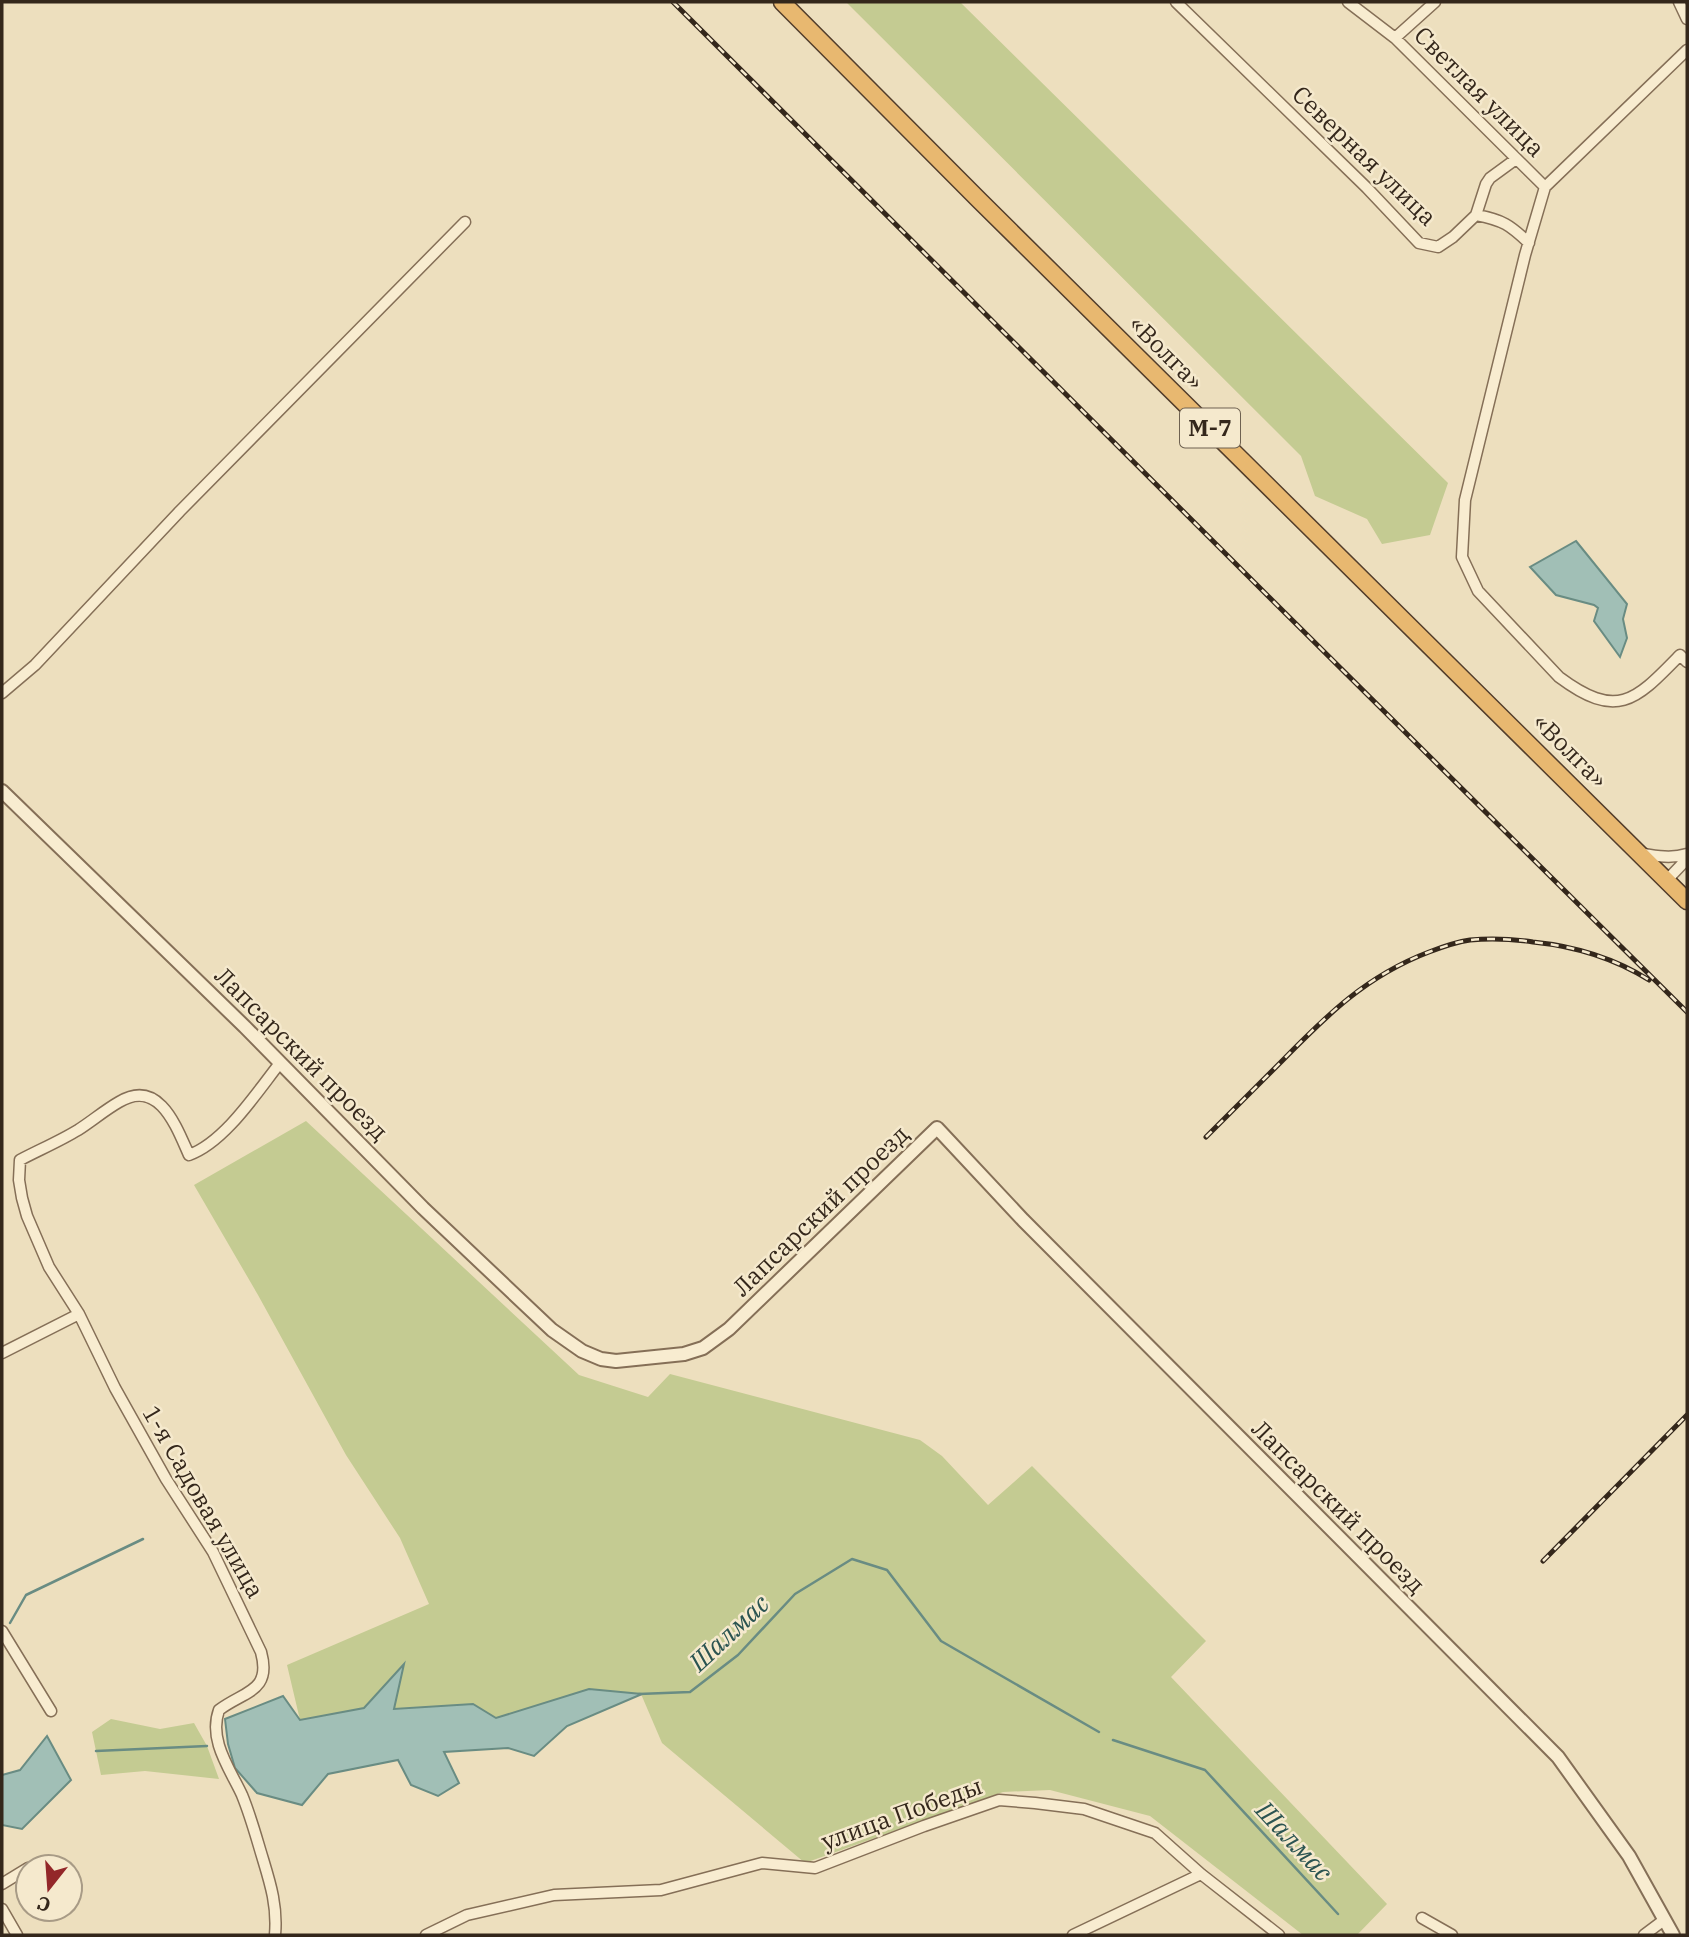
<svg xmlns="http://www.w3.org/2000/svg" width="1689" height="1937" viewBox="0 0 1689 1937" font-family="'IBM Plex Serif',serif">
  <rect width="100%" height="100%" fill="#eddfbe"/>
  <path fill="#c4cb92" d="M846,2H960L1448,483L1430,535L1382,544L1367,519L1315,496L1301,456Z
    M306,1121L579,1375L648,1397L670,1374L920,1440L942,1456L988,1505L1032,1466L1206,1641L1171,1677L1387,1904L1357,1935H1303L1150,1816L1050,1790L1003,1792L805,1863L662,1743L641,1694L589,1689L496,1718L473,1704L394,1709L403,1665L364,1708L300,1720L287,1665L429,1604L400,1538L346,1455L258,1295L194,1185Z
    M111,1719L160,1729L194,1723L207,1746L219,1779L145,1771L101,1775L92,1732Z"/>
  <path fill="#a1bfb6" stroke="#698c83" stroke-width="2" d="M1576,541L1627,604L1623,619L1627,638L1620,657L1594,621L1598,608L1594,605L1556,595L1530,567Z
    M404,1664L394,1709L473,1704L496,1718L589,1689L642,1694L567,1726L534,1756L508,1748L444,1752L459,1783L438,1796L411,1785L398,1760L328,1774L302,1805L257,1793L235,1768L228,1744L225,1719L283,1696L300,1720L364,1708Z
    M47,1736L71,1780L22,1829L2,1825V1775L20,1770Z"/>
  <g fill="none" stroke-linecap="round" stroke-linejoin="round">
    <path stroke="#698c83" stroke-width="2.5" d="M10,1623L26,1595L143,1539
      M639,1694L690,1692L738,1655L795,1594L852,1559L887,1570L941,1641L1099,1732
      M1113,1740L1205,1770L1338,1914
      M96,1751L207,1746"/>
    <defs>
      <path id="minor" d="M1176,2L1367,188L1419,243L1438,247L1453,237L1476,215L1486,184L1490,178L1516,159
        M1348,2L1395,38L1545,187
        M1679,2L1687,19
        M1395,38L1435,2
        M1545,187L1525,255L1465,500L1462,557L1478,591L1559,677C1618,721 1636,700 1680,655L1687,662
        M1545,187L1687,50
        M1476,215C1503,220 1510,225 1529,243
        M2,693L35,665L180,511L465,222
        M1639,853C1656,856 1671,859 1687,854
        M1667,880L1687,859
        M2,1353L79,1314
        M2,1631L51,1711
        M2,1884L28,1868
        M2,1909L17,1935
        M1422,1918L1452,1935
        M275,1935C278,1902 268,1877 259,1846C254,1829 249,1812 242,1795C230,1769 208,1740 219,1710C244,1691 272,1692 261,1652L213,1552L166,1479L115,1388L79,1314L49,1267L27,1216L22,1198L19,1180L20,1160C39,1150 60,1141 78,1130C92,1121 105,1110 119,1102C159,1078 176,1126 189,1155C225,1142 257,1092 280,1063
        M426,1935L467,1915L554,1895L661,1890L762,1863L815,1868L924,1826L999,1800L1035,1803L1084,1809L1155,1833L1201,1874L1279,1935
        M1073,1935L1201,1874
        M1644,1935L1664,1920"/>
      <path id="tertiary" d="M2,791L245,1027L423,1208L552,1330L582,1351L601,1359L616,1361L684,1354L703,1348L729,1329L937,1128L1023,1220L1558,1757L1629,1856L1673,1935"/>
      <path id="trunk" d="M782,2L979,200L1687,901"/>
    </defs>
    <use href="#minor" stroke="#856f57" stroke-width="13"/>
    <use href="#tertiary" stroke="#856f57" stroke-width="16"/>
    <use href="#trunk" stroke="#523d2b" stroke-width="19"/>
    <use href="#minor" stroke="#f8ecd0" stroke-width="10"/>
    <use href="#tertiary" stroke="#f8ecd0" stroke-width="12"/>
    <use href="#trunk" stroke="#e8b870" stroke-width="16"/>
    <defs>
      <path id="rail" d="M673,2L1274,602L1687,1012
        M1206,1137C1231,1112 1256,1087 1281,1062C1327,1015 1366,976 1429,952C1442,947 1456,942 1470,940C1491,938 1512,939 1533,942C1573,946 1614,958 1649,980
        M1543,1561L1687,1415"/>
    </defs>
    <use href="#rail" stroke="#34271b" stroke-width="5"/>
    <use href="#rail" stroke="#f5e9cd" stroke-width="2.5" stroke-dasharray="8" stroke-linecap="butt"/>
  </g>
  <g text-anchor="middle" stroke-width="5" stroke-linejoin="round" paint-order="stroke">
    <rect fill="#f5e9cd" stroke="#6e6150" stroke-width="2" x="1180" y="408.5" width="60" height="39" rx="5"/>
    <g font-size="23" font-weight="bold" fill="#34271b">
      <text x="1210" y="436">М-7</text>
    </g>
    <g font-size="24" fill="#34271b" stroke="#f5e9cd">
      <text transform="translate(1479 92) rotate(45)" y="8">Светлая улица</text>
      <text transform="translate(1364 156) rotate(44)" y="8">Северная улица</text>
      <text transform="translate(1166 353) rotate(45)" y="8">«Волга»</text>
      <text transform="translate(1570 751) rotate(45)" y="8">«Волга»</text>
      <text transform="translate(301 1054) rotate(45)" y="8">Лапсарский проезд</text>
      <text transform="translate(821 1211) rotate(-44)" y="8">Лапсарский проезд</text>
      <text transform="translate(203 1502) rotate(60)" y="8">1-я Садовая улица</text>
      <text transform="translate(1338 1507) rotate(45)" y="8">Лапсарский проезд</text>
      <text transform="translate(902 1814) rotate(-20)" y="8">улица Победы</text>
    </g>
    <g font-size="26" font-style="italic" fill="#2b5451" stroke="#f5e9cd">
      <text transform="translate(729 1633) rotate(-43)" y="9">Шалмас</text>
      <text transform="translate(1294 1841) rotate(47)" y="9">Шалмас</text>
    </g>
  </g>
  <rect width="1689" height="1937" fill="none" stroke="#34271b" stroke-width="7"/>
  <g transform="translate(49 1888) rotate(197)"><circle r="33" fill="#f5e9cd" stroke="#a89b86" stroke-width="2"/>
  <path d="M0-5L12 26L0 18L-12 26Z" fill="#932729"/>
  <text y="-10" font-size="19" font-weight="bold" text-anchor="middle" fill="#34271b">С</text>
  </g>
</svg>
